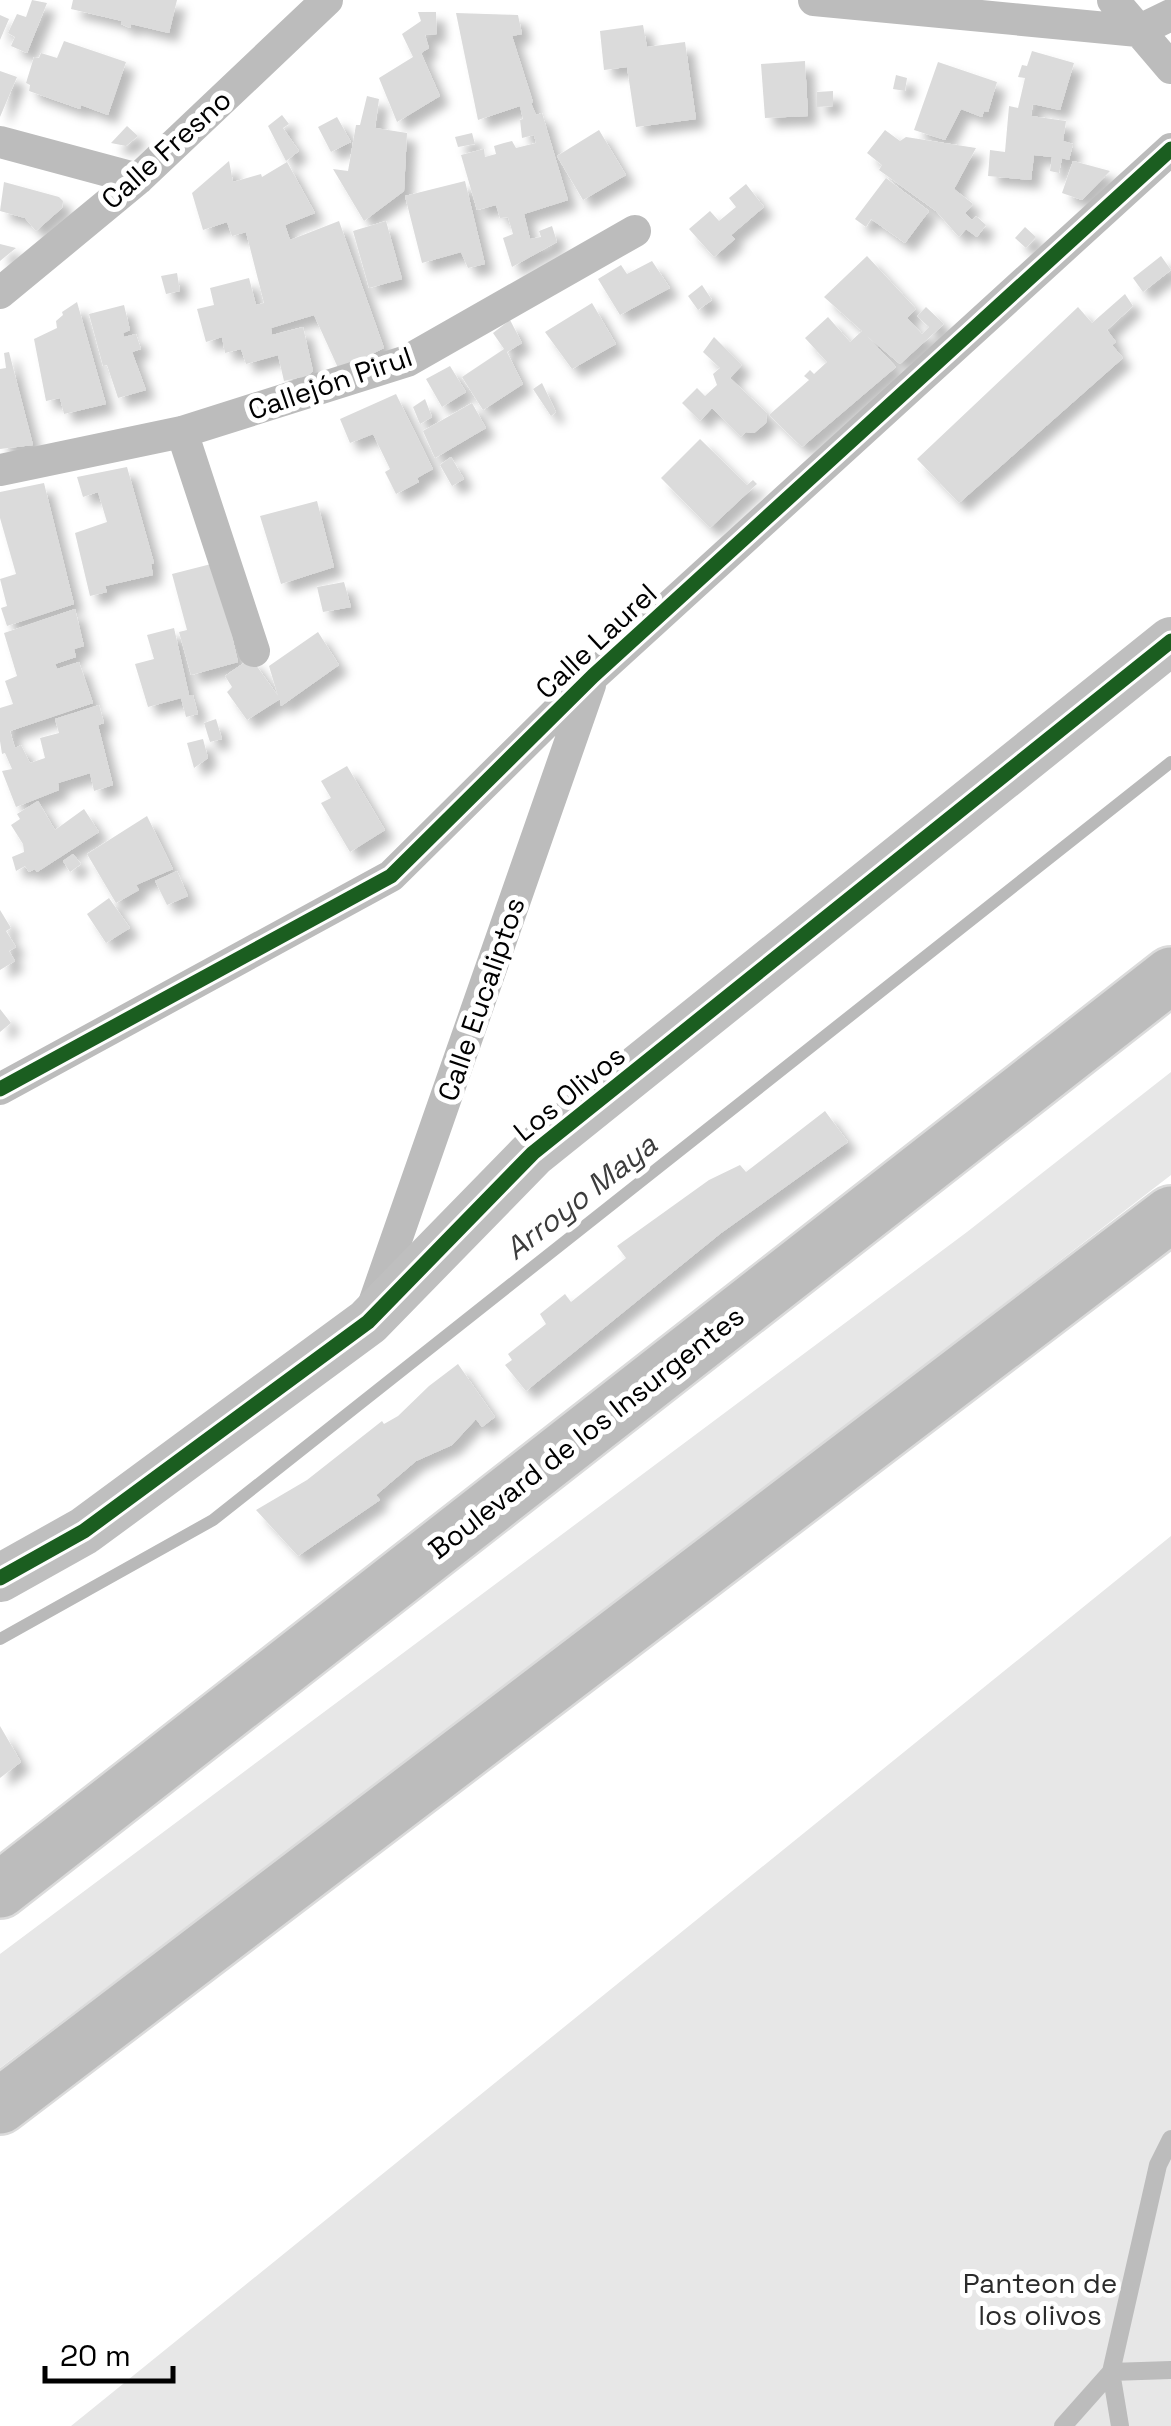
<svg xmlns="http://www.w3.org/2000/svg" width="1171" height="2426" viewBox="0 0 1171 2426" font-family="'Space Grotesk',sans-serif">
  <defs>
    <filter id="shadow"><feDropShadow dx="9" dy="9" stdDeviation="5" flood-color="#0004"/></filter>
  </defs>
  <rect width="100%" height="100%" fill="#fff"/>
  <path fill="#e7e7e7" d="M1171,1072V1175L654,1574L0,2068V1954L967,1232Z
    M1171,1536V2426H71Z"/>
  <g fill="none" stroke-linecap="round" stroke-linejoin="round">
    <path stroke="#b9b9b9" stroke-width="12" d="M0,1639L213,1520L1171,762"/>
  </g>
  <path fill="#dbdbdb" filter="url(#shadow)" d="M32,0L47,3L27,53L11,46L15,37L8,33L17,14L26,17Z
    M73,0H177L169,33L131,24L130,28L121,24L122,21L71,9Z
    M418,12H436L437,34L425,35L429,48L421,53L440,96L397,122L379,78L413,57L402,34L421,21Z
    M456,13L518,15L522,34L512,36L533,102L531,103L536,115L542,113L568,200L524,214L530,239L541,237L539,231L552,226L557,242L512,267L503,238L513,234L508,217L500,218L496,205L477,210L461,155L484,149L485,157L496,154L494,146L504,143L512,141L516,148L536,143L534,135L522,138L520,120L523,119L520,106L478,120Z
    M0,15L9,19L0,40Z
    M643,25L647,47L685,42L696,119L636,127L627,67L604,70L600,31Z
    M64,41L126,62L108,115L81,105L80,109L29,91L30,85L26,83L34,57L39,58L41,53L57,58Z
    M1032,51L1074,63L1060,110L1033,104L1031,116L1066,121L1063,141L1073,144L1069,160L1062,158L1059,173L1050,171L1052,157L1034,155L1031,180L988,176L990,150L1005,152L1009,106L1018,108L1025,78L1018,77L1022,65L1027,66Z
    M805,61L808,116L765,118L761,64Z
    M938,62L997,82L988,112L984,111L982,117L961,109L945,140L914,130Z
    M0,71L17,77L0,117Z
    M896,75L907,78L905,91L893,89Z
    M833,91V106L817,107V92Z
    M367,96L379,99L375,128L407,133L404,191L364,221L333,169L348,171L356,125H360Z
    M282,115L289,124L283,128L299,151L286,161L268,126Z
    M337,117L351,142L331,152L318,127Z
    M127,126L138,136L126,146L111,143Z
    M599,130L626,175L583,200L557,156Z
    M885,130L900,141L906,137L976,148L954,189L973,204L965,213L972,220L976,216L986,225L977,237L966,229L959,237L936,211L879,170L882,165L867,153Z
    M472,133L475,144L458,147L455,137Z
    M229,161L233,182L261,174L262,177L287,162L315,213L285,225L290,240L339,221L384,348L339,370L314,315L271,328L272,335L303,327L313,371L303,380L301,377L284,381L278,355L246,364L241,349L225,353L222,337L206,342L197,309L214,305L210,288L249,278L256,305L264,303L246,232L232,236L227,222L203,230L192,193Z
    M1073,161L1110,171L1082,200L1062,193Z
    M886,178L929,211L905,243L871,219L866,227L855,219Z
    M465,181L485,264L468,268L461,252L422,263L405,196Z
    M4,182L59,197L63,201L62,208L36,231L25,218L0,211Z
    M746,184L764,207L731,235L735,239L714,257L689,229L710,211L719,221L736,207L729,198Z
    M386,221L402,279L369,288L353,231Z
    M1025,227L1036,237L1026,248L1015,238Z
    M0,244L16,248L0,261Z
    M867,256L916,309L907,318L922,334L929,327L917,316L926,307L944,324L900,364L867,336L896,367L802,447L769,415L809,380L804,376L810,370L814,374L827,362L805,338L828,317L850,342L862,331L824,297Z
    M1161,256L1171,270L1143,292L1133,278Z
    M652,261L670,288L620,315L598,279L621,265L627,274Z
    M177,273L180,291L166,294L161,276Z
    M702,285L712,300L698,310L688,296Z
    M1125,294L1133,306L1107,330L1116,342L1112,345L1123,358L959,503L917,459L1078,307L1092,323Z
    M77,302L106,404L64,414L60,398L46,401L34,339L57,328L56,321L63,315L62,312Z
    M592,303L616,344L572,369L545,332Z
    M124,305L130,330L123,333L124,337L136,334L141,349L132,352L146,390L118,398L107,365L103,366L89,314Z
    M510,320L522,343L507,352L523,384L483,410L462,377L504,349L493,333Z
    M714,337L742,365L730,378L767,413L766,423L754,433L746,432L741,437L712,408L700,421L682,403L697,388L705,396L717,385L713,374L720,368L703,352Z
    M9,352L33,445L0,449V369L6,368L4,353Z
    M450,366L466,392L442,407L426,379Z
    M542,383L556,412L551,416L533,389Z
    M396,394L433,469L417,478L419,482L396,494L385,472L390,469L373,434L350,443L340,419Z
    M425,399L432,417L420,424L413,407Z
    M472,403L486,428L435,458L423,431Z
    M700,439L747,485L753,480L757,484L710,528L661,478Z
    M451,457L464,479L452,486L440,465Z
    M127,467L154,563L151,564L153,575L105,586L107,592L90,596L75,533L107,522L98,492L83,497L77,477Z
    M44,483L74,604L7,626L1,608L7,606L0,579L16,574L0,518V492Z
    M317,501L334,567L281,584L260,516Z
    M215,563L238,662L191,675L179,632L187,630L172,574Z
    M344,582L351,607L323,612L317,587Z
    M75,609L84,646L74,649L76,657L55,664L57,669L79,662L93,703L10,731L15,748L21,745L30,763L45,758L40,738L59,733L55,719L99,705L104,723L98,725L113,785L94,791L90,773L58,783L59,790L16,807L2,771L12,769L5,753L2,754L0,741V708L13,704L5,681L17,676L4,633Z
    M174,628L189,695H193L198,714L186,717L181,698L148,707L135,664L154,659L147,635Z
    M318,632L339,665L281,706L280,699L247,720L227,692L232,687L225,676L251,658L278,696L269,666Z
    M216,719L222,739L210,742L204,723Z
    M203,739L208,758L194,768L187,743Z
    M347,766L385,830L350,852L321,803L331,798L321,781Z
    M38,801L55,830L84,809L99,832L37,872L35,869L29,872L25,866L16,871L12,857L24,852L23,844L11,825L20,819L17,814Z
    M147,816L173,869L136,885L139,890L116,903L87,854Z
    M73,854L81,864L70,872L63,861Z
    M177,871L188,896L167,905L155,881Z
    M109,898L130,928L106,943L87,914Z
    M0,910L11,928L6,931L16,947L9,951L15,961L0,970Z
    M0,1009L11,1023L0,1032Z
    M825,1111L848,1142L721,1233L526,1391L505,1365L512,1360L508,1354L546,1324L540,1314L565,1294L571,1302L626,1258L617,1246L709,1180L740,1165L746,1172Z
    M458,1364L495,1417L482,1427L476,1419L452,1445L416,1461L376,1495L380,1500L298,1556L256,1510L307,1480L382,1421L384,1424L398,1416L429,1386Z
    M0,1726L21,1762L0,1778Z"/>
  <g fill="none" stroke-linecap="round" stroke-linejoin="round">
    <defs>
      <path id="highway" d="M0,1890L1171,975
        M0,2106L1171,1214"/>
    </defs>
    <use href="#highway" stroke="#dbdbdb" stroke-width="60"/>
    <path stroke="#bcbcbc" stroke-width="18" d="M1063,2426L1111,2372L1171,2370
      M1120,2426L1111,2372L1158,2165L1171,2139"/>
    <path stroke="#bcbcbc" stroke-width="32" d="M814,0L1138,31L1171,15
      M1113,0L1171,68
      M0,142L138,179
      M0,293L138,179L327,0
      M182,432L254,651
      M0,470L182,432L407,361L635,231
      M0,1089L391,876L593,676L1171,149
      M372,1309L590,685"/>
    <path stroke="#bfbfbf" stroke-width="48" d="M0,1578L84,1531L368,1322L533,1153L1171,641"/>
    <use href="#highway" stroke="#bcbcbc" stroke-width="55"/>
    <defs>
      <path id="cycleway" d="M0,1089L391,876L593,676L1171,149
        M0,1578L84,1531L368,1322L533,1153L1171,641"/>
    </defs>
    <use href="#cycleway" stroke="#fff" stroke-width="21"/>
    <use href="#cycleway" stroke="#1b5e20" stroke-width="15"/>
  </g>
  <g text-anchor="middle" stroke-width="10" stroke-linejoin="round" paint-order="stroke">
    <g font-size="28" fill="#000" stroke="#fff">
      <text transform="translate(166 149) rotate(-42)" y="10">Calle Fresno</text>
      <text transform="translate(330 383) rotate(-19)" y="10">Callejón Pirul</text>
      <text transform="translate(596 641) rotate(-43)" y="10">Calle Laurel</text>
      <text transform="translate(481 999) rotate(-71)" y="10">Calle Eucaliptos</text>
      <text transform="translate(569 1093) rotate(-39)" y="10">Los Olivos</text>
      <text transform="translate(586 1432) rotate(-38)" y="10">Boulevard de los Insurgentes</text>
    </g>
    <g font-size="28" fill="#2b2b2b" stroke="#fff">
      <text x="1040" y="2293">Panteon de<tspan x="1040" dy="32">los olivos</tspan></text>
    </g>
    <g font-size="30" font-style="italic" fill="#3c3c3c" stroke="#fff">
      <text transform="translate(581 1197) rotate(-38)" y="10">Arroyo Maya</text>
    </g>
  </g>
  <path d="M45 2366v15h128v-15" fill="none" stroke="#000000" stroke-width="5"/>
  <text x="60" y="2366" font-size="30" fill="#000000" stroke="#ffffff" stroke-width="8" paint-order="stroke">20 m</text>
</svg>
